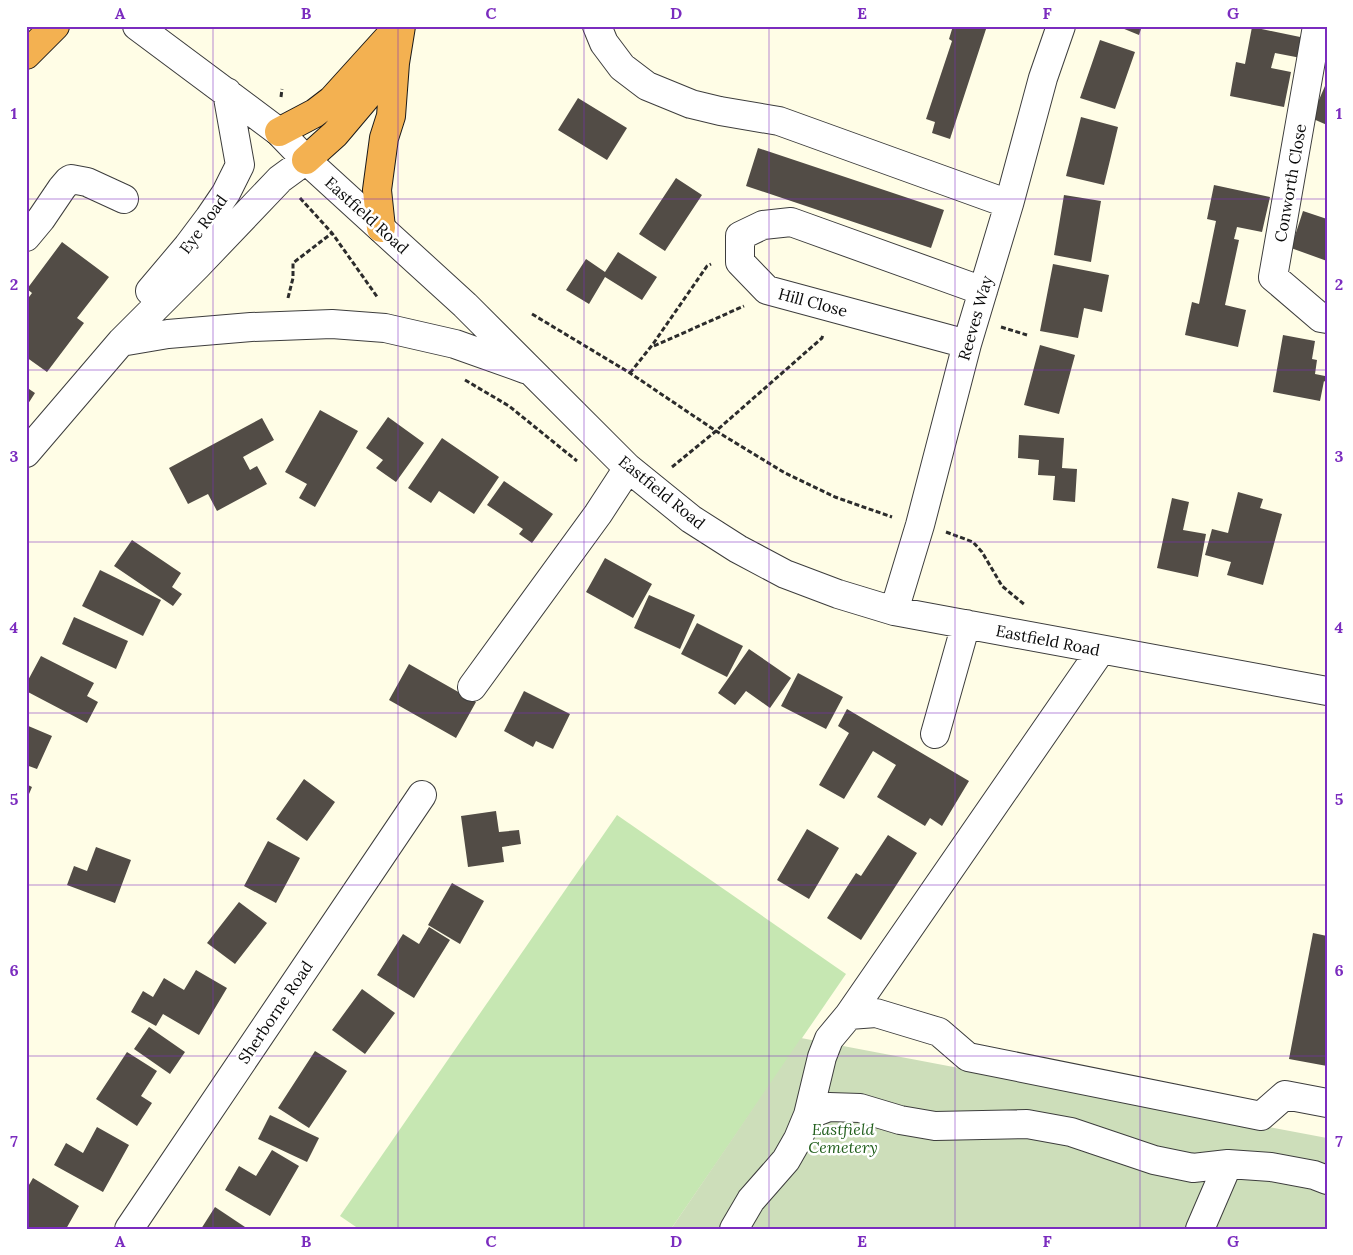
<svg xmlns="http://www.w3.org/2000/svg" width="1353" height="1255" viewBox="0 0 1353 1255" font-family="Lora,serif">
  <rect width="100%" height="100%" fill="#fffde6"/>
  <path fill="#c6e7b2" d="M617,815L846,974L671,1229H359L340,1216Z"/>
  <path fill="#cddeba" d="M801,1038L1327,1138V1229H671Z"/>
  <path fill="#524c46" d="M953,26H987L950,139L932,133L935,122L926,119L952,41L949,39Z
    M1117,26H1142L1139,35Z
    M1252,27L1305,38L1301,58L1275,53L1271,68L1291,72L1284,107L1230,96L1236,62L1245,64Z
    M1100,40L1135,52L1115,109L1080,98Z
    M1325,86L1327,87V125L1311,118Z
    M578,98L627,128L607,160L558,130Z
    M1081,117L1118,127L1104,185L1066,176Z
    M758,148L944,210L931,248L746,186Z
    M676,178L702,195L665,251L639,234Z
    M1214,185L1270,197L1262,232L1237,227L1234,239L1239,240L1225,305L1246,310L1238,347L1185,335L1192,302L1199,304L1216,221L1207,219Z
    M1064,195L1101,201L1091,262L1054,255Z
    M1303,211L1327,219V261L1291,248Z
    M62,242L109,277L77,318L84,323L47,372L26,357V301L32,293L27,289Z
    M618,252L657,277L642,300L605,277L589,304L566,290L586,259L605,272Z
    M1053,264L1109,275L1102,312L1084,308L1078,338L1040,331Z
    M1283,335L1315,341L1312,359L1317,360L1315,374L1325,376L1327,371V383L1324,381L1320,401L1273,392Z
    M1040,345L1075,355L1059,414L1024,405Z
    M26,387L35,393L26,407Z
    M320,410L358,431L315,507L299,498L307,484L285,472Z
    M388,417L424,443L396,482L376,468L383,460L366,448Z
    M262,418L274,440L243,457L250,470L257,466L267,484L217,511L208,494L188,504L169,468Z
    M1019,435L1064,438L1062,468L1077,469L1075,502L1053,500L1055,476L1038,475L1039,460L1018,458Z
    M442,438L499,477L474,514L439,491L431,503L408,488Z
    M504,481L553,514L532,543L519,534L523,529L487,505Z
    M1238,492L1263,499L1260,508L1282,514L1263,585L1227,575L1231,562L1205,555L1212,529L1228,533Z
    M1172,498L1189,502L1183,530L1206,534L1198,577L1157,568Z
    M132,540L181,573L172,587L182,594L173,606L114,566Z
    M605,558L652,584L633,618L586,592Z
    M100,570L161,600L143,636L82,606Z
    M649,595L695,615L680,649L634,628Z
    M74,617L128,641L116,669L62,644Z
    M697,623L743,646L727,677L681,654Z
    M749,649L791,678L770,708L746,691L735,705L718,693Z
    M41,656L94,683L87,696L98,702L87,723L26,691V684Z
    M409,664L476,702L456,738L389,700Z
    M798,673L843,697L826,729L781,706Z
    M524,691L570,714L553,749L536,741L533,747L504,731Z
    M847,709L969,781L942,826L930,818L925,826L877,797L896,765L873,751L844,799L819,785L849,733L838,726Z
    M26,725L52,736L37,769L26,765Z
    M304,779L335,802L307,841L276,819Z
    M26,784L32,787L26,801Z
    M496,811L499,832L519,830L521,844L502,847L504,862L468,867L461,816Z
    M807,829L839,848L809,899L777,880Z
    M888,835L917,853L861,940L827,918L856,873L861,876Z
    M268,841L300,858L276,903L244,886Z
    M96,847L131,860L115,903L67,885L74,866L87,871Z
    M452,883L484,901L460,944L428,925Z
    M239,902L267,923L235,964L207,943Z
    M429,927L450,940L414,998L377,975L403,934L419,944Z
    M1313,933L1327,936V1066L1289,1059Z
    M196,970L227,988L199,1035L163,1014L156,1026L131,1012L143,991L153,997L164,978L184,990Z
    M362,989L395,1013L365,1054L332,1030Z
    M149,1027L185,1052L170,1074L134,1049Z
    M315,1051L347,1071L309,1128L278,1108Z
    M127,1052L157,1071L141,1096L152,1103L137,1126L96,1099Z
    M270,1115L319,1138L307,1162L258,1139Z
    M97,1127L129,1145L103,1192L54,1165L66,1143L83,1153Z
    M272,1150L299,1166L270,1216L225,1190L239,1166L256,1176Z
    M33,1178L79,1206L66,1229H26V1190Z
    M215,1207L248,1229H201Z"/>
  <g fill="none" stroke-linecap="round" stroke-linejoin="round">
    <defs>
      <path id="minor" d="M137,26L279,132L306,160L465,305L628,468L691,519L738,549L785,574L838,594L894,611L1327,691
        M597,26L604,43L622,67L647,86L691,104L720,111L779,121L1009,204
        M1327,37L1316,32L1273,277L1321,318L1327,319
        M26,237L41,219L62,188L68,181L71,179L87,182L124,199
        M150,291L188,246L209,218L226,193L240,165L227,92
        M121,342L168,334L251,327L332,324L385,328L455,344L525,369
        M967,344L767,290L740,262V236L763,225L791,222L983,291
        M26,453L121,342L197,266L280,179L306,160
        M894,611L920,525L967,344L1009,204L1043,78L1061,26
        M472,687L598,514L628,468
        M935,734L966,624
        M849,1015L876,1013L939,1032L968,1057L1261,1116L1285,1095L1327,1103
        M808,1115L829,1107L860,1108L900,1120L935,1126L1027,1124L1071,1132L1154,1160L1193,1168L1228,1164L1271,1167L1314,1175L1327,1180
        M129,1229L422,795
        M734,1229L751,1200L786,1160L798,1139L808,1115L822,1057L829,1039L849,1015L1101,650
        M1200,1229L1228,1164"/>
      <path id="highway" d="M26,55L55,26
        M279,132L315,113L332,100L399,26
        M306,160L335,134L395,63
        M381,228L377,190L384,138L391,116L395,63L401,26"/>
    </defs>
    <use href="#minor" stroke="#3d3d3d" stroke-width="30"/>
    <use href="#highway" stroke="#1b1b1b" stroke-width="30"/>
    <path stroke="#2c2c2c" stroke-width="3" stroke-dasharray="5 2.5" stroke-linecap="butt" d="M281,97L282,89
      M300,198L332,233L378,298
      M288,298L293,278V263L332,233
      M532,314L630,373L716,431L785,473L835,497L892,517
      M1001,327L1027,335
      M654,346L744,306
      M630,373L653,344L707,266L711,264
      M465,380L509,406L577,461
      M672,467L716,431L822,338L823,334
      M946,532L973,542L982,552L1002,586L1025,605"/>
    <use href="#minor" stroke="#fff" stroke-width="28"/>
    <use href="#highway" stroke="#f3b151" stroke-width="28"/>
  </g>
  <path fill="none" stroke="#7b2cbf" stroke-width="1" stroke-opacity="0.55" d="M213,26V1229M398,26V1229M584,26V1229M769,26V1229M955,26V1229M1140,26V1229M26,199H1327M26,370H1327M26,542H1327M26,713H1327M26,885H1327M26,1056H1327"/>
  <g text-anchor="middle" stroke-width="5" stroke-linejoin="round" paint-order="stroke">
    <g font-size="16" fill="#0a0a0a" stroke="#fff">
      <text transform="translate(1290 183) rotate(-80)" y="6">Conworth Close</text>
      <text transform="translate(367 215) rotate(42)" y="6">Eastfield Road</text>
      <text transform="translate(203 224) rotate(-54)" y="6">Eye Road</text>
      <text transform="translate(813 302) rotate(15)" y="6">Hill Close</text>
      <text transform="translate(975 318) rotate(-74)" y="6">Reeves Way</text>
      <text transform="translate(662 492) rotate(39)" y="6">Eastfield Road</text>
      <text transform="translate(1048 640) rotate(11)" y="6">Eastfield Road</text>
      <text transform="translate(275 1012) rotate(-56)" y="6">Sherborne Road</text>
    </g>
    <g font-size="16" font-style="italic" fill="#215f1c" stroke="#fff">
      <text x="843" y="1135">Eastfield<tspan x="843" dy="18">Cemetery</tspan></text>
    </g>
  </g>
  <rect width="1353" height="1255" fill="none" stroke="#ffffff" stroke-width="55"/>
  <rect x="28" y="28" width="1298" height="1200" fill="none" stroke="#7b2cbf" stroke-width="2"/>
  <g font-size="16" text-anchor="middle" font-weight="bold" fill="#7b2cbf">
    <text x="120" y="19">A</text>
    <text x="306" y="19">B</text>
    <text x="491" y="19">C</text>
    <text x="676" y="19">D</text>
    <text x="862" y="19">E</text>
    <text x="1047" y="19">F</text>
    <text x="1233" y="19">G</text>
    <text x="14" y="119">1</text>
    <text x="1339" y="119">1</text>
    <text x="14" y="290">2</text>
    <text x="1339" y="290">2</text>
    <text x="14" y="462">3</text>
    <text x="1339" y="462">3</text>
    <text x="14" y="633">4</text>
    <text x="1339" y="633">4</text>
    <text x="14" y="805">5</text>
    <text x="1339" y="805">5</text>
    <text x="14" y="976">6</text>
    <text x="1339" y="976">6</text>
    <text x="14" y="1147">7</text>
    <text x="1339" y="1147">7</text>
    <text x="120" y="1247">A</text>
    <text x="306" y="1247">B</text>
    <text x="491" y="1247">C</text>
    <text x="676" y="1247">D</text>
    <text x="862" y="1247">E</text>
    <text x="1047" y="1247">F</text>
    <text x="1233" y="1247">G</text>
  </g>
</svg>
